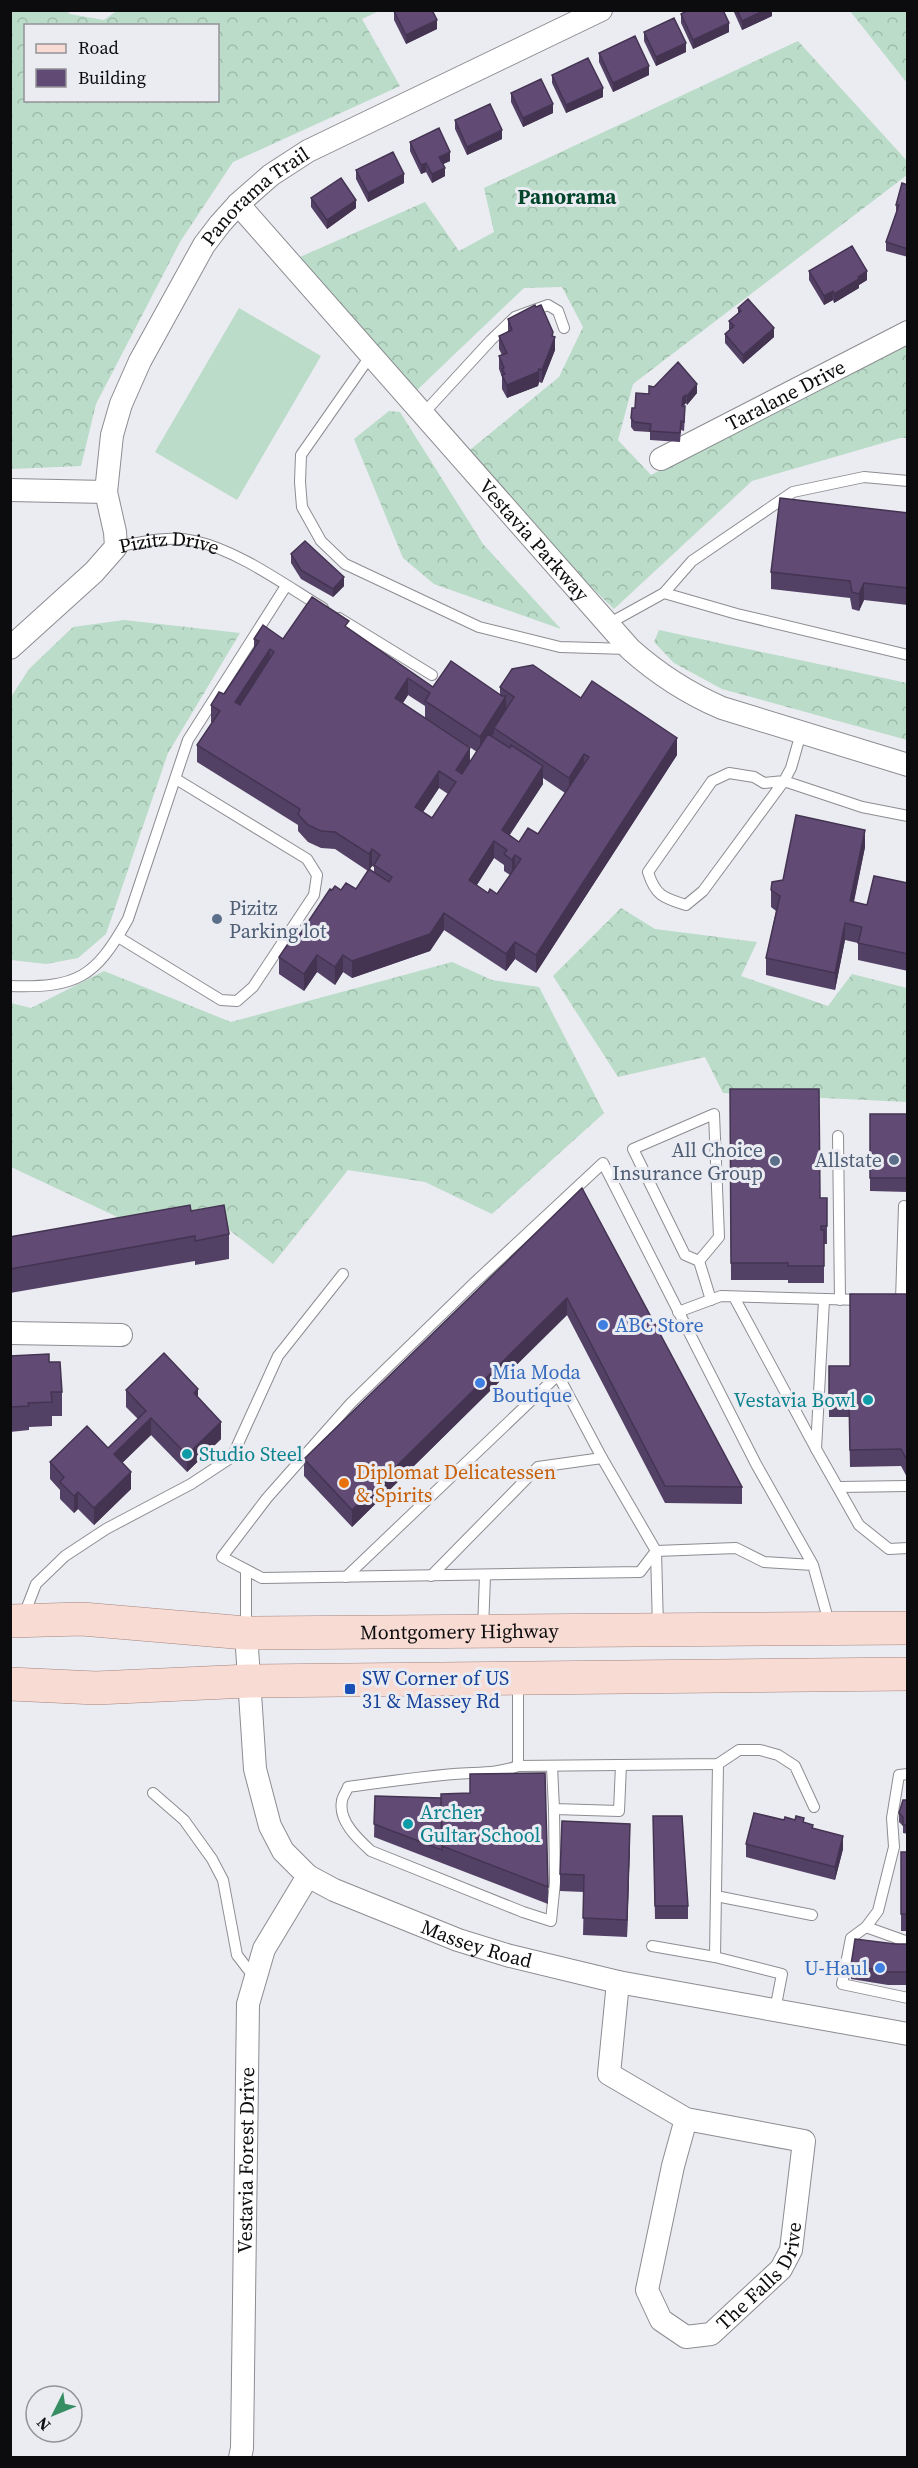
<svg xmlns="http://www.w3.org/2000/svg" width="918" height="2468" viewBox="0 0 918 2468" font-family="'Source Serif 4',serif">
  <defs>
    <pattern id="forest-crowns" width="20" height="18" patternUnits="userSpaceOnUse" patternTransform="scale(1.5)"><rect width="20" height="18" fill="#badcc8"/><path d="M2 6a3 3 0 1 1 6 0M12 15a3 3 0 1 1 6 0" fill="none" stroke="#9fbcab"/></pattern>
  </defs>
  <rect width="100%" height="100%" fill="#ebebf2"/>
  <path fill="#badcc8" d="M239,308L321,356L237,500L155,452Z"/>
  <path fill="url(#forest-crowns)" fill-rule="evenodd" d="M118,10L379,11L362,19L400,86L233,162L180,242L96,404L81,466L11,469V11H67L70,14L104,20ZM26,26H218V100H26Z
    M850,11H907V83Z
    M798,41L907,161V175L633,384L618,440L651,475L907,339V438H900L752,481L614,609L555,552L465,454L559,377L583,327L562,287L524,288L416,391L300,257L425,202L459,251L494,232L484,188Z
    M389,411L400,412L483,544L561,629L434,584L403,558L354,439Z
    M124,620L240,633L168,753L106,934L78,958L46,964L11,960V697L29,669L73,627Z
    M659,630L907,683V740L722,689L674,663L654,642Z
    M621,908L655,929L757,942L741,976L828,1006L852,974L907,988V1102L723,1093L705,1057L618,1077L553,976Z
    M452,962L492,980L539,987L604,1113L492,1214L425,1182L348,1170L273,1264L206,1212L128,1222L11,1167V1003L31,1008L104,971L231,1022Z"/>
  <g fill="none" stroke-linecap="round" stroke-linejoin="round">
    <defs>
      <g id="service">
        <path d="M371,355L301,455L300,482L302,507L321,541L345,564L479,627L560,647L628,649"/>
        <path d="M422,415L491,340L515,317L548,305L558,311L564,328"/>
        <path id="s1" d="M116,547C141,542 169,535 195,541C239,551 285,585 323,608"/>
        <path d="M664,593L692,561L793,492L864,477L908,481"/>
        <path d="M339,618L432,675"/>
        <path d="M608,624L664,593L737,614L908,655"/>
        <path d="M801,733L791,768L784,781L764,783L754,777L729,773L712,781L648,872C655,895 663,898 686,905L703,891L784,781L862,807L908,816"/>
        <path d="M118,937L221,1000L237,1001L253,987L314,895L317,875L307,859L176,779"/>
        <path d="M10,986C77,988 95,978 128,919L188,740L286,586"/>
        <path d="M838,1136L840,1300"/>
        <path d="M699,1261L685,1255L633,1149L714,1114L719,1237L699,1261L711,1300"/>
        <path d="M734,1297L816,1449L824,1300"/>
        <path d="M901,1300L904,1206"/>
        <path d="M678,1312L721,1296L862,1300"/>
        <path d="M816,1449L859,1525L889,1549L908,1548"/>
        <path d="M839,1487L908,1486"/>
        <path d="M813,1565L764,1562L736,1548L656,1551L640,1572L262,1578L222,1557L267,1498L351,1403L473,1284L603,1163L756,1464L813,1565L830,1626"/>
        <path d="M431,1576L538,1467L602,1458L656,1551L658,1628"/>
        <path d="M346,1577L558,1375L602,1458"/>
        <path d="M24,1615L36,1584L65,1556L106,1529L191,1484L232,1457L278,1356L343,1274"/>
        <path d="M483,1629L485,1576"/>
        <path d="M246,1630V1570"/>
        <path d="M518,1682V1766"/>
        <path d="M718,1764L715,1957L782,1974L775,2010"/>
        <path d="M552,1766L554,1809L619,1811L621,1765"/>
        <path d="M908,1774L899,1775L892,1818L894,1847L878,1911L866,1927L851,1938L842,1984L908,1998"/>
        <path d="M153,1793L184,1820L212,1859L223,1880L237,1955L254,1977"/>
        <path d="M554,1809L555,1882L551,1921L523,1912L371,1851C358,1839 338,1821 342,1801C342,1797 347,1791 348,1787C384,1782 419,1777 454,1774C478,1772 496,1774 518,1766L718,1764L739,1750H760L778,1755L795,1766L814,1807"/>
        <path d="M716,1896L812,1915"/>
        <path d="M866,1927L908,1942"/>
        <path d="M652,1946L715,1957"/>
      </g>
      <g id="minor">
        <path id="s2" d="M238,204L630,649C658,674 687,693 722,708L908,765"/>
        <path id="s3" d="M661,459L908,332"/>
        <path d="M10,490L106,492"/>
        <path id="s4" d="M10,648L94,572L116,547L115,532L106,492L112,435L121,404L140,361L204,245L220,224L238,204L271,175L308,151L601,10"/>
        <path d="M10,1333L121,1335"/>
        <path id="s5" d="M246,1633L255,1769L270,1826L283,1851L308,1876L334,1890L458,1940L510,1956L618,1982L908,2034"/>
        <path id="s6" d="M618,1982L609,2074L686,2119L673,2166L647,2290L661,2320L686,2337L711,2334L781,2269L791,2250L804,2141L686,2119"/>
        <path id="s7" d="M240,2458L242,2448L248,2004L264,1949L308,1876"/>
      </g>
      <g id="primary">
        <path id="s8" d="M10,1621L82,1619L246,1633L908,1628"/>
        <path d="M10,1684L96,1688L249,1681L908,1674"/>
      </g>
    </defs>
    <use href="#service" stroke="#8c8c92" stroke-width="12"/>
    <use href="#minor" stroke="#8c8c92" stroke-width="24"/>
    <use href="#primary" stroke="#a3847c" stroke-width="34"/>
    <use href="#service" stroke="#fff" stroke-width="10"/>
    <use href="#minor" stroke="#fff" stroke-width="22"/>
    <use href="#primary" stroke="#f8dcd4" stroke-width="33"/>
  </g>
  <path fill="#534065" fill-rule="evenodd" d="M733,10H772V16L742,30Z
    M394,11L437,29L406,44L394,20Z
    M681,14L729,32L693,49L681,23Z
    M644,32L686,52L656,66L644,41Z
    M599,53L649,75L613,92L599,62Z
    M552,75L603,97L566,113L552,83Z
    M511,93L553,113L523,127L511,102Z
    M455,120L502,139L467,155L455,129Z
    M410,142L450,161L443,164L445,176L432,183L426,172L421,174L410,151Z
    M356,170L404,183L368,202L356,179Z
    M908,185V257L886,251V242L896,213V205Z
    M311,198L356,208L327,229L311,207Z
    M809,271L867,280L859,285V288L834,303L833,300L824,305L809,280Z
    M738,308L774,337L743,364L725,343V334L729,330V321L738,313Z
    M508,319L553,336L555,350L542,383L539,382L538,386L507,398L502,389V377L499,369V356L502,355L499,349V336L508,332Z
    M654,387L697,393L687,405L686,403L683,406L685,415L684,431L681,430L680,442L650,440V432L634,431L631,427V418L635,408L649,394Z
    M908,513V605L864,600L859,611L852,609L850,598L771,589V572Z
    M291,554L344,586L333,597L301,579L291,563Z
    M349,629L433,687L500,695V687L581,698L677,755L536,973L515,959L506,971L444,930L430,951L352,978L343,972L335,985L317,972L304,991L279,974V957L300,934L332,890L356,889L368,871L335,849L321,848L308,842L298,831V825L197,762V745L212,723L211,722V705L224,694L254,648V639H283ZM408,695L425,706V718L403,703ZM468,746L477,752L470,762ZM543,778L565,793L538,834L519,842L509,835L543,784ZM439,788L448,794L432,818L423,812ZM494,858L504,865V871L510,875L497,894L488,893L477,885ZM372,866L374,867V872L369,870Z
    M865,847L854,902L867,905L908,883V971L858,960V943L845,940L835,990L766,975V958L776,911L771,907V890L783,880Z
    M730,1089L820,1198H827V1244H824V1283H788V1280H731Z
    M870,1114H908V1192L870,1191Z
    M582,1188L742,1487V1504L665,1503L567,1315L352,1527L304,1476V1459Z
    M191,1211L229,1234V1259L195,1265V1261L10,1293V1237Z
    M908,1294V1479L901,1466L850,1467L849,1417H829V1366H850Z
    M10,1356L49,1362L62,1392V1416H52V1426L29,1427V1430L10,1432Z
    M126,1390L198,1398L221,1439L187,1472L151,1435L122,1463L131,1489L94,1525L78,1509L74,1513L60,1499V1490L50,1479V1462L108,1448L138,1419L126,1407Z
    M375,1796L548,1887V1904L374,1837Z
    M908,1800V1834L903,1833V1826L899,1822V1813Z
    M653,1816L688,1906V1919H655Z
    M804,1823L843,1849L835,1880L746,1857V1844Z
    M630,1841L627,1937L583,1935L584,1892L560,1891V1874Z
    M901,1852H908V1931H901Z
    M895,1944H908V1985H888L851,1979V1965Z"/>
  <path fill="#443452" d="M765,10H772V16L742,30V21Z
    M437,20V29L406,44V35Z
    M729,23V32L693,49V40Z
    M686,43V52L656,66V57Z
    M649,66V75L613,92V83Z
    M603,88V97L566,113V105Z
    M553,104V113L523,127V118Z
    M502,130V139L467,155V147Z
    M450,152V161L439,166V157Z
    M426,163V172L421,174V165Z
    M445,168V176L432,183V174Z
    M404,174V183L368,202V193Z
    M356,200V208L327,229V220Z
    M867,271V280L859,285V288L834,303V294L858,277Z
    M833,291V300L824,305V296Z
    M774,328V337L743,364V355Z
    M553,332V341L555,337V350L542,383V370Z
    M539,369V382L538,386L507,398V385Z
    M697,384V393L687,405V396Z
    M686,395V403L683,406L682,415L683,397Z
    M344,577V586L333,597V589Z
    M864,583V600L859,611V594Z
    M270,649V666L235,719V702Z
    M408,678V695L395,715V698Z
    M506,696V713L494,728V733L480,754V737Z
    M677,738V755L536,973V955Z
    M470,748V765L456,787V770Z
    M584,754V771L569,795V778Z
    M543,766V784L502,847V830Z
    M439,771V788L415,824V807Z
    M865,830V847L850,919V901Z
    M494,841V858L469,897V880Z
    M372,849V866L369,871V854Z
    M515,855V873L512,877V860Z
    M444,913V930L430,951L352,978V961Z
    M845,923V940L835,990V973Z
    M515,942V959L506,971V954Z
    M317,955V972L304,991V974Z
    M343,955V972L335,985V967Z
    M567,1298V1315L352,1527V1510Z
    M198,1389V1406L194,1393Z
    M151,1418V1435L114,1471V1454Z
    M221,1422V1439L187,1472V1455Z
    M131,1472V1489L94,1525V1508Z
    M78,1492V1509L74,1513V1496Z
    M630,1824V1841L627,1937V1920Z
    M843,1836V1849L835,1880V1867Z"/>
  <path fill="#614b75" stroke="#443452" stroke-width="1.5" fill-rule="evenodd" d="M396,10H432L437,20L406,35L394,11Z
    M688,10H723L729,23L693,40L681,14Z
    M737,10H765L742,21Z
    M674,18L686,43L656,57L644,32Z
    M635,36L649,66L613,83L599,53Z
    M588,58L603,88L566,105L552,75Z
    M541,79L553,104L523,118L511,93Z
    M490,104L502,130L467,147L455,120Z
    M439,128L450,152L439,157L445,168L432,174L426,163L421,165L410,142Z
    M393,152L404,174L368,193L356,170Z
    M341,178L356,200L327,220L311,198Z
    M902,183L908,185V249L886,242L899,205H896Z
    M852,246L867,271L858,277L859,279L834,294L833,291L824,296L809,271Z
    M748,299L774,328L743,355L725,334L734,326L729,321L741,311L738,308Z
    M535,305L536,307L541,305L553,332L552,336L555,337L542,370L539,369L538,372L507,385L502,375L505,374L502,369L504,368L499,356L507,353L499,336L512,330L508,319Z
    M678,362L697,384L687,396L686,395L683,397L682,406H685L684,422L681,421L680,433L650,431L651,424L634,422L631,418L632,408H635L636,393L649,394V386L654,387Z
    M780,498L908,513V588L864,583L859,594L852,592L850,581L771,572Z
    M305,541L344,577L333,589L301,570L291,554Z
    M312,597L349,621L345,626L433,687L451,661L502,696H506L480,737L425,701L430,693L408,678L395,698L470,748L456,770L462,774L488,734L510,748L511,745L543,766L502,830L519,842L528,828L538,834L589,757L584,754L569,778L494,728L514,697L500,687L512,669L533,665L581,698L592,681L677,738L536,955L515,942L506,954L444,913L430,934L352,961L343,955L335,967L317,955L304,974L279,957L296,932L300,934L330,889L332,890L335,886L341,890L346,883L356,889L369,869L389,882L392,877L374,865L380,855L372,849L369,854L335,832L321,831L308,825L298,814L300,809L197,745L220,711L211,705L219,692L224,694L259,641L254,639L263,625L283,639ZM270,649L274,652L240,705L235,702ZM439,771L456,782L432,818L415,807ZM494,841L507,850L504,854L512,860L515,855L521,859L497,894L490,889L488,893L469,880Z
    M796,815L865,830L850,901L867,905L874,876L908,883V954L858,943L862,927L845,923L835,973L766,958L780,896L771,890L772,882L783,880Z
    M730,1089H819L820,1198H827V1226H821V1230H824V1266H788V1263H731Z
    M870,1114H908V1178H870Z
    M582,1188L742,1487L665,1486L567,1298L352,1510L304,1459Z
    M190,1205L191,1211L224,1205L229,1234L195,1241V1236L10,1269V1237Z
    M850,1294H908V1462L901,1449L850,1450L849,1400H829V1366H850Z
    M164,1353L198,1389L194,1393L221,1422L187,1455L151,1418L114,1454L131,1472L94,1508L78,1492L74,1496L60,1482L64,1477L50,1462L87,1426L108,1448L146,1411L126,1390Z
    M49,1354V1362H60L62,1392H51L52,1402L28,1403L29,1406L10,1407V1356Z
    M545,1773L548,1887L442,1846L441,1794L470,1793V1774Z
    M375,1796L441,1798L442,1850L374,1824Z
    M903,1800H908V1825H903V1817L899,1813Z
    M754,1813L784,1820L785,1817L795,1820L796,1816L804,1818L803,1822L813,1825L812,1828L843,1836L835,1867L746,1844Z
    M653,1816H682L688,1906H655Z
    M562,1821L630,1824L627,1920L583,1918L584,1875L560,1874Z
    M901,1852H908V1914H901Z
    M855,1939L895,1944H908V1972H888L851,1965Z"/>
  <g fill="#5c6f8a" stroke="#ebebf2" stroke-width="2">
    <circle cx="217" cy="919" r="6"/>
    <circle cx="894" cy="1160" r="6"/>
    <circle cx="775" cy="1161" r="6"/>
  </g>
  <g fill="#3f7fe0" stroke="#ebebf2" stroke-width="2">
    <circle cx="603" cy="1325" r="6"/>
    <circle cx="480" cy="1383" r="6"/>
    <circle cx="880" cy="1968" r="6"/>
  </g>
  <g fill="#0f9aa8" stroke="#ebebf2" stroke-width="2">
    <circle cx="868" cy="1400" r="6"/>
    <circle cx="187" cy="1454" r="6"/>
    <circle cx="408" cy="1824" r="6"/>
  </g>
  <circle fill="#e8710a" stroke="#ebebf2" stroke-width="2" cx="344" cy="1483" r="6"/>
  <rect fill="#1a4fb4" stroke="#ebebf2" stroke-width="2" x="344" y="1683" width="12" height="12" rx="3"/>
  <g text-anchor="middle" stroke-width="6" stroke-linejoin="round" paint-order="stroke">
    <g font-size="20" fill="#0c0c0e" stroke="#ebebf2">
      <text dy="7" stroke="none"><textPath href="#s4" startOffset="543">Panorama Trail</textPath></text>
      <text dy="7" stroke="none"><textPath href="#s3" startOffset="140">Taralane Drive</textPath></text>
      <text dy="7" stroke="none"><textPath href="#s2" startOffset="448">Vestavia Parkway</textPath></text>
      <text dy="7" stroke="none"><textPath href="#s1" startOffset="54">Pizitz Drive</textPath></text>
      <text dy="7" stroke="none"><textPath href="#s8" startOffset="450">Montgomery Highway</textPath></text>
      <text dy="7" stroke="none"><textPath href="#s5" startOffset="441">Massey Road</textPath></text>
      <text dy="7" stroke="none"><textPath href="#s7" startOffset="298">Vestavia Forest Drive</textPath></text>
      <text dy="7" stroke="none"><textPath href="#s6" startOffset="524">The Falls Drive</textPath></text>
    </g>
    <g font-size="20" fill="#4e5e75" stroke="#ebebf2" text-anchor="end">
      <text x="229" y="915" text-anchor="start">Pizitz<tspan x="229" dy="23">Parking lot</tspan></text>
      <text x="763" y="1157">All Choice<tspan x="763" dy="23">Insurance Group</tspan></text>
      <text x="882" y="1167">Allstate</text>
    </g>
    <g font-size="20" fill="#366cbe" stroke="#ebebf2" text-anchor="start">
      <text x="615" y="1332">ABC Store</text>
      <text x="492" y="1379">Mia Moda<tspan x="492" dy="23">Boutique</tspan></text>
      <text x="868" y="1975" text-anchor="end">U-Haul</text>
    </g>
    <g font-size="20" fill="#0d838f" stroke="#ebebf2" text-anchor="start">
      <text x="856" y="1407" text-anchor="end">Vestavia Bowl</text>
      <text x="199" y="1461">Studio Steel</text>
      <text x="420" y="1819">Archer<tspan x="420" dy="23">Gultar School</tspan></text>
    </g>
    <g font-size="20" fill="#c56008" stroke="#ebebf2" text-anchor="start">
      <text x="356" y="1479">Diplomat Delicatessen<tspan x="356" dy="23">&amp; Spirits</tspan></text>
    </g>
    <g font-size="20" fill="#164399" stroke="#ebebf2" text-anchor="start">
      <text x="362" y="1685">SW Corner of US<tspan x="362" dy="23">31 &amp; Massey Rd</tspan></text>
    </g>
    <g font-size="21" font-weight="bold" fill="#004529" stroke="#ebebf2">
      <text x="567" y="204">Panorama</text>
    </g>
  </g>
  <rect width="918" height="2468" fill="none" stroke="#0c0c0e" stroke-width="24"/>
  <rect x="24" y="24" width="195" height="78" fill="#ebebf2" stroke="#929297" stroke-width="1.5"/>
  <rect x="36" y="44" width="30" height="9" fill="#f8dcd4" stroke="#929297" stroke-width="1.5"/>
  <text x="78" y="54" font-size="18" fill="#0c0c0e">Road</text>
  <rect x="36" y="69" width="30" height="18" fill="#614b75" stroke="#929297" stroke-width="1.5"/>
  <text x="78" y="84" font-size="18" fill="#0c0c0e">Building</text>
  <g transform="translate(54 2414) rotate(227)"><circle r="28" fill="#ebebf2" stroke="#929297" stroke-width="1.5"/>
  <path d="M0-4.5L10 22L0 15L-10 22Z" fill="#368e62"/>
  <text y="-9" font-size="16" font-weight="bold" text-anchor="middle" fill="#0c0c0e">N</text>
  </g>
</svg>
